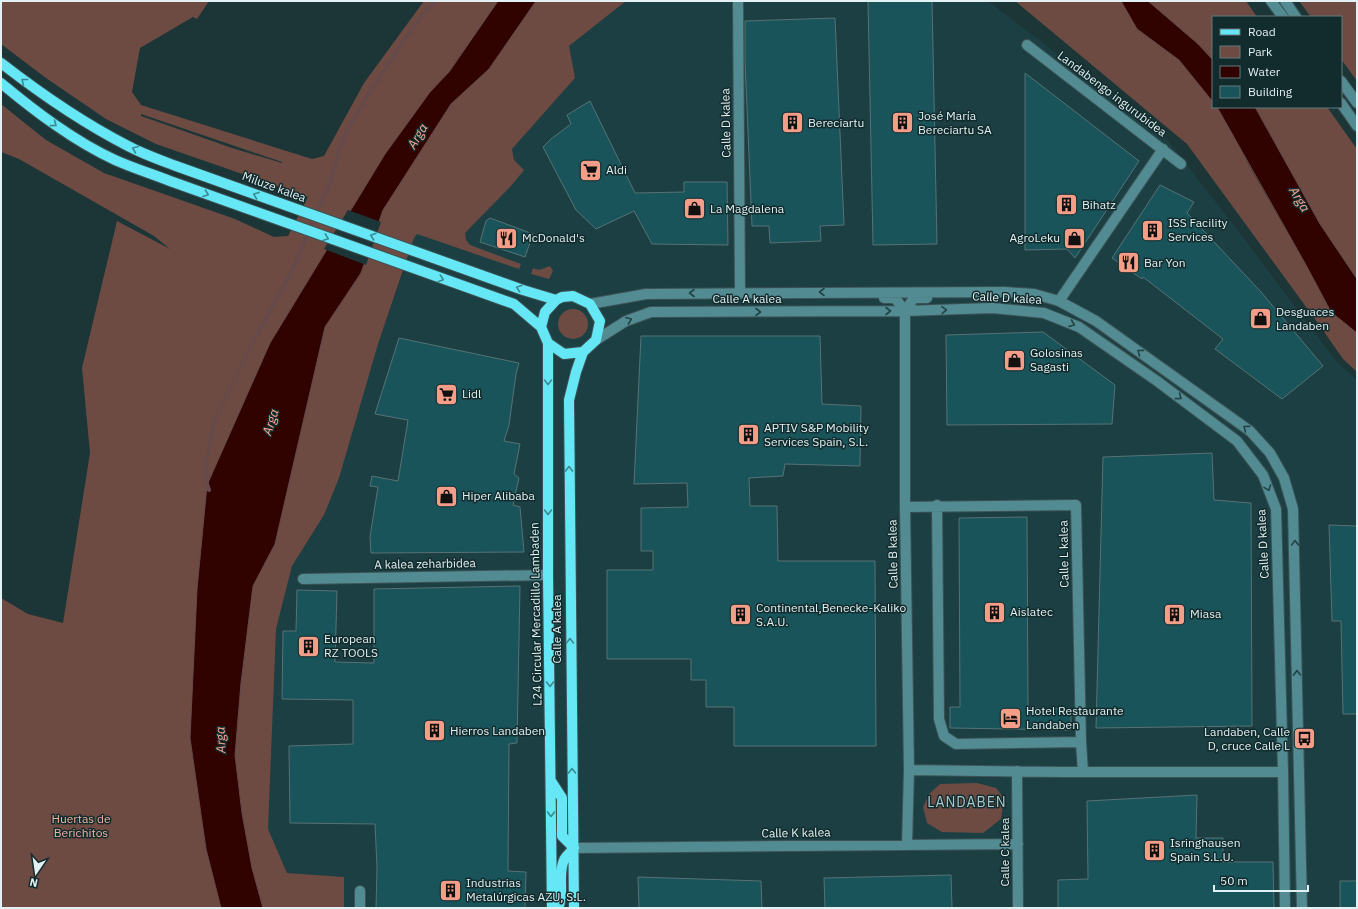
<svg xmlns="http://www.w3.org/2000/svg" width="1358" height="909" viewBox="0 0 1358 909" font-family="'IBM Plex Sans',sans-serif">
  <rect width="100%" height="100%" fill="#1c3537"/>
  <path fill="#1c3f43" d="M626,1H988L1163,134L1239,232L1336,361L1357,380V908H344L343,877L287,873L268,829L265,740L276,629L292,566L324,515L339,478L360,393L402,276L414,238L416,234L514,160L512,149L575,78L568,46Z"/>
  <path fill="#6d4b43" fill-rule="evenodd" d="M1,1H209L197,19L193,17L140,48L132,92L141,105L312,159L324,156L364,83L424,1H498L449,72L430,92L270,343L190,738L206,849L221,908H1V598L28,614L63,623L90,453L82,368L117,221L170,249L154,236L19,159L1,152V104L46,140L104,173L235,219L274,237L288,236L308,197L156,144L106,119L46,78L1,44ZM141,114L282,162V163L232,148L141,116Z
    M536,1H626L569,46L575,78L512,149L514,160L524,170L511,186L465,233L466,240L470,245L521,264L519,269L417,234L414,238L378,344L339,478L324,515L292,566L276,629L268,829L287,873L344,877V908H263L252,868L242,813L235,755L241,683L253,586L275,544L325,327L361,273L383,210L451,104L489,69Z
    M1015,1H1121L1137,29L1179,60L1213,102V107H1217L1220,110L1251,169L1306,265L1331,312L1357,333V372L1343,359L1320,326L1187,144Z
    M1148,1H1246L1257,17H1213V60L1197,43Z
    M1299,1H1357V81L1341,59V17H1311Z
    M1255,107H1327L1357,149V279L1320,224Z
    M550,266L553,271L549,279L531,274L533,268L539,270Z
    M558 324a15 15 0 1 1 30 0a15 15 0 1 1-30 0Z
    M977,783L996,788L1004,798L1001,819L983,833L942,832L927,823L923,807L929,794L940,784Z"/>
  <path fill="#300300" stroke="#654a49" d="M498,1H536L489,69L451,104L383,210L361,273L325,327L275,544L253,586L241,683L235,755L242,813L252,868L263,908H221L206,849L190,738L197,589L207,485L270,343L385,154L430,92L449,72Z
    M1121,1H1148L1197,43L1213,60V102L1179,60L1137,29Z
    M1217,107H1255L1320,224L1357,279V333L1331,312L1306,265Z"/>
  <path fill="#1c3537" d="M348,210L381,222L366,265L324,249Z"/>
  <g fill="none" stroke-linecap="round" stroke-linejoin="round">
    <path stroke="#654a49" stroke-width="4" d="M209,490L207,484L206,462L215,418L255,338L290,275L329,185L344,136L359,110L400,46L427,9L436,1"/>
  </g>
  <path fill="#19545b" stroke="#577275" d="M868,1H932L937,244L873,245Z
    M835,18L844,225L820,226L821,241L770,243L769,226H752L745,61V21Z
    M1025,73L1139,161L1075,258L1067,249L1025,250Z
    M590,101L635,193L684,192V182H727L728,245L652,244L634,211L596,229L576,210L543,147L551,139L571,124L567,115Z
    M1160,185L1194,202L1187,213L1261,292L1323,366L1282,399L1215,349L1223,339L1143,277L1142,279L1112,258Z
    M490,218L533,234L525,257L480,242L486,221Z
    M1043,332L1115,385L1112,424L947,425L946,335Z
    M641,336H820L822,404L861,406L860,466L785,464L783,476L749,478L750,506H777L778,561H875L876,746H734V707H706V680H691V659H607V570H653V551H641V508L688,507L687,483L634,484Z
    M399,338L519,363L516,374L509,425L504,441L520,444L514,474L519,478L513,505L520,507L524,552L371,553L370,537L378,487L370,486L372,476L398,481L408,420L375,414Z
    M1212,453L1214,500L1251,503L1252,726L1096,728L1103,457Z
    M1027,517L1028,708L1071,709V730L950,728V707H960L959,518Z
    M1329,525L1357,526V714H1343L1341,621H1332Z
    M520,586L517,743L509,744L508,871L526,872L525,908H376L377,867L375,824L290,823L289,746L353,744V700L282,699L283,631H296L297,590L337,591L335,662L374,663V589Z
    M1197,795L1196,838H1223V862H1273L1274,908H1058V880L1088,879L1087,801Z
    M951,875L952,908H825L824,878Z
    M638,877L761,881L762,908H639Z
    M1340,881H1357V908H1340Z"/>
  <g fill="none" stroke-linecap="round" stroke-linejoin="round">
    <defs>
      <path id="minor" d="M738,1L740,293
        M1271,1L1283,17
        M1285,1L1296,17
        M1027,45L1181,164
        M1341,81L1357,103
        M1341,103L1357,126
        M884,298H895L905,311
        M1059,301L1163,149
        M590,304L646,294L1004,292L1034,294L1059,301L1096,321L1250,431L1270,453L1284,478L1293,509L1302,908
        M905,311V507L909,770L907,845
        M905,311L914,298H927
        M596,340L626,321L651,312L905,311L992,308L1044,313L1079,327L1157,381L1237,441L1263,475L1276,509L1283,772L1285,908
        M937,505L939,719L944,736L956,744L1081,742
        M905,507L1076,505L1081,742L1083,772
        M303,579L548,575
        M909,770L1063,772H1283
        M1017,771L1018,908
        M574,848L1018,844
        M360,908V891"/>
      <path id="major" d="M1,63C41,94 83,123 128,146C143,154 160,160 176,166L523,290L556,300
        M1,83C36,112 74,141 115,160C133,168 152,174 170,181L514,304L541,327
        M573,296L590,304L600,321L596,340L583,352L564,354L548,343L541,327L545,312L556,300L562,297Z
        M548,343V575L552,908
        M551,781L562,798V836L574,848C571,852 566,856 564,860C557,875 565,893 558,908
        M574,908L569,400L576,372L583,352"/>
    </defs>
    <use href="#minor" stroke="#3c5355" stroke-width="12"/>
    <use href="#major" stroke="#3c5355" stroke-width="12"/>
    <use href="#minor" stroke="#528b92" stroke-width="10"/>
    <use href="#major" stroke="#66e7f5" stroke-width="10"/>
  </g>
  <defs><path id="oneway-chevron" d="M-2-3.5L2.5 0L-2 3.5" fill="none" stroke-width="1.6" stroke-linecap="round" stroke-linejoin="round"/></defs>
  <g stroke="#3c8991">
    <use href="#oneway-chevron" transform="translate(24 81) rotate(-142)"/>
    <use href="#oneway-chevron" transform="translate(54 124) rotate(36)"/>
    <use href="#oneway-chevron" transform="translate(135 149) rotate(-157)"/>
    <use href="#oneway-chevron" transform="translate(206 194) rotate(20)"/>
    <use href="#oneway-chevron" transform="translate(256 195) rotate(-160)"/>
    <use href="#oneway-chevron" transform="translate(373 236) rotate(-161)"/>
    <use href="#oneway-chevron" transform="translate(326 238) rotate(20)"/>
    <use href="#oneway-chevron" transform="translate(441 279) rotate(19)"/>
    <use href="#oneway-chevron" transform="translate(519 288) rotate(-161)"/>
    <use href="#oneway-chevron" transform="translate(548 382) rotate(90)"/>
    <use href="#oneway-chevron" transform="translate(569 469) rotate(-90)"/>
    <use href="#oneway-chevron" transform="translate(548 512) rotate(90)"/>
    <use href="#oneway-chevron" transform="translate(570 641) rotate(-90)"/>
    <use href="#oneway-chevron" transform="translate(550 684) rotate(89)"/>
    <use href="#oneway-chevron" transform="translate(572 771) rotate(-91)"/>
    <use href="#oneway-chevron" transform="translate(551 814) rotate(90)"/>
  </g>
  <g stroke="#224346">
    <use href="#oneway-chevron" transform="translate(822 292) rotate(180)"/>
    <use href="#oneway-chevron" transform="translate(692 293) rotate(180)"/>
    <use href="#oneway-chevron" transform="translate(944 310) rotate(-2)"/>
    <use href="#oneway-chevron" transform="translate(888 311)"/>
    <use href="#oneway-chevron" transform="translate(758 312)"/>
    <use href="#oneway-chevron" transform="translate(629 320) rotate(-22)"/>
    <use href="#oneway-chevron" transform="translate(1072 324) rotate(22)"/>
    <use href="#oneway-chevron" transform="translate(1140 352) rotate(-144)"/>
    <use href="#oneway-chevron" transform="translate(1179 397) rotate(37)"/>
    <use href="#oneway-chevron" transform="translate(1246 428) rotate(-143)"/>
    <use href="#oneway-chevron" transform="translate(1268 488) rotate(69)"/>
    <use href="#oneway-chevron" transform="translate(1295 543) rotate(-92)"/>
    <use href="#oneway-chevron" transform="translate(1297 673) rotate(-91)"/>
  </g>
  <defs>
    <symbol id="building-square" viewBox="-11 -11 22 22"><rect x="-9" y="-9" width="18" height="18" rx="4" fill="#f49e89" stroke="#122b2d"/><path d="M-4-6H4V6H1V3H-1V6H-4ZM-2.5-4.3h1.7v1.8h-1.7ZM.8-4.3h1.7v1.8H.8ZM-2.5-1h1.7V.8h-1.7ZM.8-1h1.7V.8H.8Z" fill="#111"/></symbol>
    <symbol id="supermarket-square" viewBox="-11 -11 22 22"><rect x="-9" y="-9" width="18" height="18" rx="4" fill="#f49e89" stroke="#122b2d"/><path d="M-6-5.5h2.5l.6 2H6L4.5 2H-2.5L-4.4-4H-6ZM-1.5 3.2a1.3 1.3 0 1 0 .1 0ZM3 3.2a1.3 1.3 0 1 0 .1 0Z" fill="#111"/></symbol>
    <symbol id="shop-square" viewBox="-11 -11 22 22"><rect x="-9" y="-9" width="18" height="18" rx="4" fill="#f49e89" stroke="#122b2d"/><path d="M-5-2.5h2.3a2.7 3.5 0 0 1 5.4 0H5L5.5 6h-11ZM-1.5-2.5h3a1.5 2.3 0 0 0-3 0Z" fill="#111"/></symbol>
    <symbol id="restaurant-square" viewBox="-11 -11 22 22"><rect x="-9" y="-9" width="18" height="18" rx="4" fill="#f49e89" stroke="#122b2d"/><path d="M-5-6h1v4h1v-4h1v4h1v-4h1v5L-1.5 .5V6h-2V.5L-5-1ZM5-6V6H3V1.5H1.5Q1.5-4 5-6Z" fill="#111"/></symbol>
    <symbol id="hotel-square" viewBox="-11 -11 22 22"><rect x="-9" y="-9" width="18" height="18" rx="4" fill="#f49e89" stroke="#122b2d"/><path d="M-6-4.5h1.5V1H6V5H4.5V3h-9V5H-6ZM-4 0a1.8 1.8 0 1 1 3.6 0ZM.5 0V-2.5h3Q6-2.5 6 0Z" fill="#111"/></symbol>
    <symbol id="bus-square" viewBox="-11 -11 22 22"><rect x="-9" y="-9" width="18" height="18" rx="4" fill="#f49e89" stroke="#122b2d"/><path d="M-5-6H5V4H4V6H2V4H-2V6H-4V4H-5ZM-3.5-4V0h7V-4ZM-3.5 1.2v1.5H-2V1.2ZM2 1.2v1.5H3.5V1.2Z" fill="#111"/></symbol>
  </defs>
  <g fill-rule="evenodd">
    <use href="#building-square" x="780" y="110" width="25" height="25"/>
    <use href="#building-square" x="890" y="110" width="25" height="25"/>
    <use href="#supermarket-square" x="578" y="158" width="25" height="25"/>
    <use href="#building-square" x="1054" y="192" width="25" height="25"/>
    <use href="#shop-square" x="682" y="196" width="25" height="25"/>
    <use href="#building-square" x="1140" y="218" width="25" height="25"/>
    <use href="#restaurant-square" x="494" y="226" width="25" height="25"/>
    <use href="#shop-square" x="1062" y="226" width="25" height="25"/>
    <use href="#restaurant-square" x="1116" y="250" width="25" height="25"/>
    <use href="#shop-square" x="1248" y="306" width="25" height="25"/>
    <use href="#shop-square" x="1002" y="348" width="25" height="25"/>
    <use href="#supermarket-square" x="434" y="382" width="25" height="25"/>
    <use href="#building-square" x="736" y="422" width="25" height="25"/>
    <use href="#shop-square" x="434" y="484" width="25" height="25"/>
    <use href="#building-square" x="982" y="600" width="25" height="25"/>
    <use href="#building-square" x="1162" y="602" width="25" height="25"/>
    <use href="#building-square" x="728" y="602" width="25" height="25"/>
    <use href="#building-square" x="296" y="634" width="25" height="25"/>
    <use href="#hotel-square" x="998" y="706" width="25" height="25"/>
    <use href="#building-square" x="422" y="718" width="25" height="25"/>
    <use href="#bus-square" x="1292" y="726" width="25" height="25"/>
    <use href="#building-square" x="1142" y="838" width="25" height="25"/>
    <use href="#building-square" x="438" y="878" width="25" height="25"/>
  </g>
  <g text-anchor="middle" stroke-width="3" stroke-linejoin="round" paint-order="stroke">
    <g font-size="12" fill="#e2f1f3" stroke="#122b2d">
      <text transform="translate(1112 94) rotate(37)" y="4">Landabengo ingurubidea</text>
      <text transform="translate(726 123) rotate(-91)" y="4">Calle D kalea</text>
      <text transform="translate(274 187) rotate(20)" y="4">Miluze kalea</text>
      <text transform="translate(1007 298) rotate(3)" y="4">Calle D kalea</text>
      <text x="747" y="303">Calle A kalea</text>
      <text transform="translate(1263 544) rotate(-93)" y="4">Calle D kalea</text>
      <text transform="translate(893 554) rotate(-91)" y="4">Calle B kalea</text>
      <text transform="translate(1064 554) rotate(-91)" y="4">Calle L kalea</text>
      <text transform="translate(425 564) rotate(-1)" y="4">A kalea zeharbidea</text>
      <text transform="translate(536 614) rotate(-91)" y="4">L24 Circular Mercadillo Lambaden</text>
      <text transform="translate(557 629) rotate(-90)" y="4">Calle A kalea</text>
      <text transform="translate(796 833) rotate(-1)" y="4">Calle K kalea</text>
      <text transform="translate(1005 852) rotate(-90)" y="4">Calle C kalea</text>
    </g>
    <g font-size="12" fill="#e2f1f3" stroke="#122b2d" text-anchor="start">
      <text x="918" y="120">José María<tspan x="918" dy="14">Bereciartu SA</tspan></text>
      <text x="808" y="127">Bereciartu</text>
      <text x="606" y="174">Aldi</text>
      <text x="1082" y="209">Bihatz</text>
      <text x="710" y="213">La Magdalena</text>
      <text x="1168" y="227">ISS Facility<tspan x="1168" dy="14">Services</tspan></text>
      <text x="522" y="242">McDonald's</text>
      <text x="1060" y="242" text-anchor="end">AgroLeku</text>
      <text x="1144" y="267">Bar Yon</text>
      <text x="1276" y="316">Desguaces<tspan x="1276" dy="14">Landaben</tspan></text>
      <text x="1030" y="357">Golosinas<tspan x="1030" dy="14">Sagasti</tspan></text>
      <text x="462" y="398">Lidl</text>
      <text x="764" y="432">APTIV S&amp;P Mobility<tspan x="764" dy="14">Services Spain, S.L.</tspan></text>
      <text x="462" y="500">Hiper Alibaba</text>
      <text x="756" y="612">Continental,Benecke-Kaliko<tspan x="756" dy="14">S.A.U.</tspan></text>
      <text x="1010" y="616">Aislatec</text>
      <text x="1190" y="618">Miasa</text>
      <text x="324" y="643">European<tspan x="324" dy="14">RZ TOOLS</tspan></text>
      <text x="1026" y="715">Hotel Restaurante<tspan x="1026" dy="14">Landaben</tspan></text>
      <text x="450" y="735">Hierros Landaben</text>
      <text x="1290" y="736" text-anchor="end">Landaben, Calle<tspan x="1290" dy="14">D, cruce Calle L</tspan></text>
      <text x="1170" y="847">Isringhausen<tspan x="1170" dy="14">Spain S.L.U.</tspan></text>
      <text x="466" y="887">Industrias<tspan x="466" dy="14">Metalúrgicas AZU, S.L.</tspan></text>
    </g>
    <g font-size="12" fill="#f5b1a0" stroke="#122b2d">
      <text x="81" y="823">Huertas de<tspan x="81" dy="14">Berichitos</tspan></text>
    </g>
    <g font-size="13" font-style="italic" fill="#fda894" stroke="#122b2d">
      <text transform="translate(417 136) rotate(-59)" y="5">Arga</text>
      <text transform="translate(1300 199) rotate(59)" y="5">Arga</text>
      <text transform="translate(270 422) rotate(-72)" y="5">Arga</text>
      <text transform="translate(220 740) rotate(-92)" y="5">Arga</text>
    </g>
    <g font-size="14" letter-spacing="1" fill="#aac7ca" stroke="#122b2d">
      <text x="967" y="807">LANDABEN</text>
    </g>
  </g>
  <rect width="1358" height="909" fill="none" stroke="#e2f1f3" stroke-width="4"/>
  <rect x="1212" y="16" width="130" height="92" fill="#122b2d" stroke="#657a7c"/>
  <rect x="1220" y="29" width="20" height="6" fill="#66e7f5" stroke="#657a7c"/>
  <text x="1248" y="36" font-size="12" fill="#e2f1f3">Road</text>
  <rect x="1220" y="46" width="20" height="12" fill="#6d4b43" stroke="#657a7c"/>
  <text x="1248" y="56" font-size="12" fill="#e2f1f3">Park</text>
  <rect x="1220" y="66" width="20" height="12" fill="#300300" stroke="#657a7c"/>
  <text x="1248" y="76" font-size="12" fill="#e2f1f3">Water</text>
  <rect x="1220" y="86" width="20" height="12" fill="#19545b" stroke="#657a7c"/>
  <text x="1248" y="96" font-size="12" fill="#e2f1f3">Building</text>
  <g transform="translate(36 873) rotate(193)" stroke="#122b2d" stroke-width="3" paint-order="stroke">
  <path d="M0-3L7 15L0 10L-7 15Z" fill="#e2f1f3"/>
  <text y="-6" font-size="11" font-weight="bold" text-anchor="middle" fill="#e2f1f3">N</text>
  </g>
  <path d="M1214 885v6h94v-6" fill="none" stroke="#e2f1f3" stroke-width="2"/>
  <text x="1220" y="885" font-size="12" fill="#e2f1f3" stroke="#122b2d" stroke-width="3" paint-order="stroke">50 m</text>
</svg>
